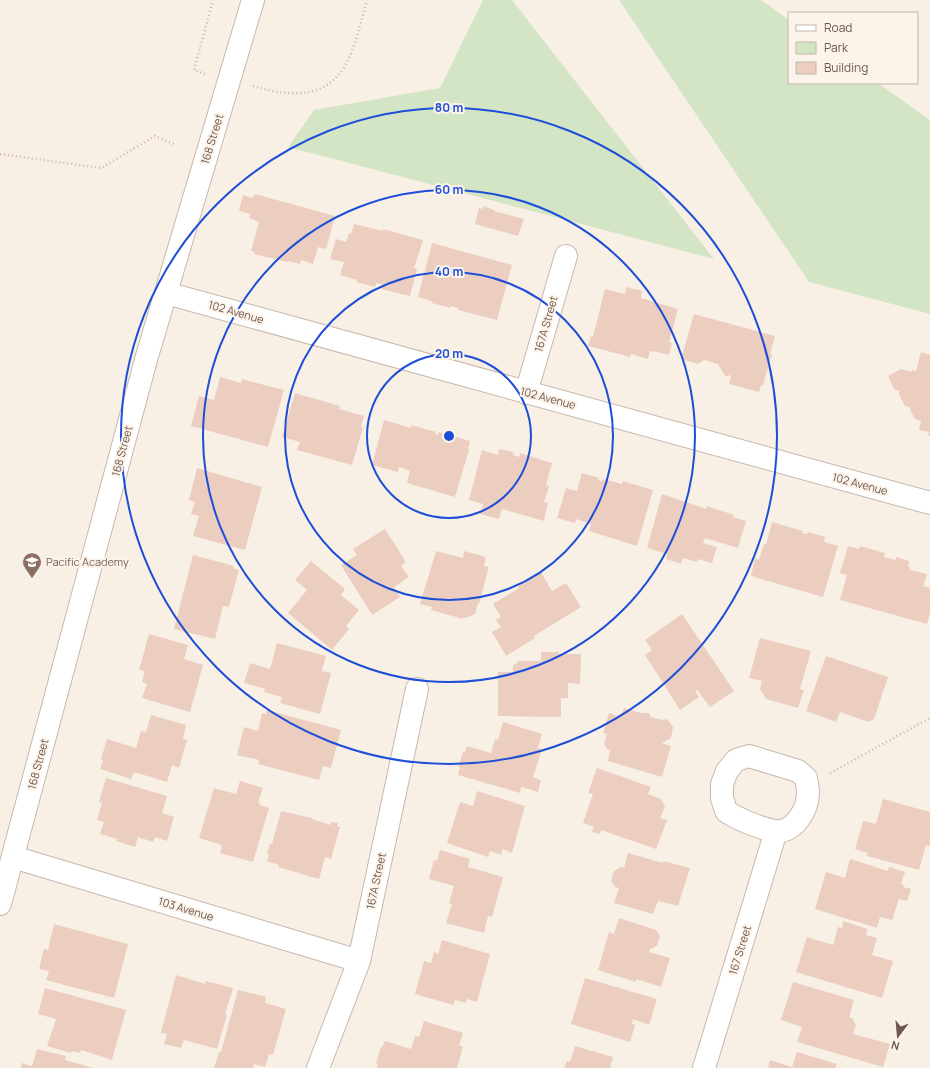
<svg xmlns="http://www.w3.org/2000/svg" width="930" height="1068" viewBox="0 0 930 1068" font-family="Manrope,sans-serif">
  <rect width="100%" height="100%" fill="#f9f0e5"/>
  <path fill="#d4e5c5" d="M483,0H512L714,259L288,147L314,110L440,88Z
    M619,0H761L789,20V83H878L930,120V314L809,282Z"/>
  <path fill="#ebcec0" d="M255,194L335,216L326,249L318,247L313,264L301,260L300,264L288,261L287,262L254,254L255,252L251,251L259,222L249,218L250,214L239,211L243,195L253,198Z
    M483,206L494,210V211L524,219L518,236L475,224L479,208L483,209Z
    M354,224L383,231V229L423,240L414,268L417,269L410,296L382,289L383,285L376,283L375,287L356,282L357,280L340,275L344,262L330,259L336,239L346,242L349,233L351,234Z
    M432,243L512,265L497,320L458,310V308L451,306L450,308L432,303V301L418,297Z
    M626,287L642,291L641,298L678,309L669,342L672,343L669,355L653,351V352L650,351L648,359L631,354L630,357L588,346L591,336L593,337L605,289L625,294Z
    M694,314L775,336L770,354H772L763,385H761L759,392L729,384L731,376L729,375L726,377L718,364L704,360L698,364L681,359Z
    M921,352L930,355V436L928,435L929,432L919,430L921,421L915,419L910,410L911,408L905,406L899,394L900,391L894,389L888,376L901,369L912,372V370L916,371Z
    M220,377L241,383L242,379L284,390L268,447L191,426L199,396L214,400Z
    M295,393L340,406L339,409L364,416L361,427L363,428L352,465L297,450L300,442L282,437Z
    M384,420L411,428V425L436,432L435,434L438,435L439,432L470,441L468,449L469,450L455,497L407,483L410,471L399,467L398,472L372,465Z
    M499,449L514,452L513,455L519,457L520,453L552,463L546,485L549,486L544,502L548,503L544,521L502,509L499,519L480,514L483,504L469,500L482,450L498,455Z
    M197,468L262,487L245,550L193,536L199,516L191,514L195,502L189,500Z
    M582,473L599,478L598,480L602,481L603,479L622,484L623,481L653,490L637,546L589,531L591,524L576,519L575,523L557,518L566,488L577,491Z
    M662,494L706,509L707,506L734,515L733,517L746,521L738,548L705,538L703,543L717,547L712,563L698,559L697,562L683,558L681,564L666,559L667,554L647,548Z
    M772,522L803,531L802,533L807,534L808,532L825,537L824,542L838,546L823,597L751,576L755,558L759,560L764,544L766,545Z
    M385,529L406,562L401,566L409,577L394,587L400,597L372,615L341,565L357,555L353,549Z
    M848,546L859,549L860,546L885,553L884,557L896,560V557L909,561L908,567H910V570L927,574L923,586L930,588V613L927,624L840,600L847,575L840,573Z
    M436,551L463,558L464,551L486,557L484,566L489,567L479,604L478,603L475,614L466,618L463,617V619L431,610L432,607L420,604Z
    M193,555L234,566L233,568L239,570L229,607L223,606L215,639L174,629Z
    M311,561L345,589L341,595L359,610L346,626L349,629L332,650L288,613L307,590L295,580Z
    M541,572L552,591L566,583L581,607L534,636L535,638L506,656L492,632L501,627L496,620L501,617L493,604L519,588L518,586Z
    M682,614L734,691L710,707L697,690L695,691L699,697L680,710L645,655L652,650L645,640Z
    M149,634L188,645L184,659L203,665L190,712L142,698L147,684L142,682L145,671L139,670Z
    M760,638L811,651L800,689L804,690L798,708L766,699L760,689L762,681L749,678Z
    M277,643L326,656L322,671L331,673L320,714L280,703L282,697L264,692L265,689L244,683L250,663L270,669Z
    M541,652H559V654H581L580,684L568,683V698H561V717L498,716V672H513V666L519,661H541Z
    M826,656L888,677L874,719L868,722L840,712L836,722L806,711Z
    M624,708L641,713H649L651,717L663,720L666,719L669,721L673,727L671,738L662,743L671,746L662,777L608,761L610,750L607,749L604,743L607,734L603,733L609,713L621,717Z
    M267,710L341,730L331,768L323,766L319,780L258,764L259,760L237,755L244,727L258,731L262,713L266,714Z
    M151,715L186,725L183,739L187,740L179,768L172,765L167,782L134,772L131,779L100,769L103,760L101,759L107,739L136,748L141,731L146,732Z
    M503,722L542,734L538,748L542,749L533,777L541,780L538,792L521,787L520,793L458,775L460,767H458L463,752H465L467,746L491,753L495,739L498,740Z
    M597,768L651,787L648,794L661,799L665,807L660,818L667,820L656,849L601,830L600,834L592,832L594,827L583,823L593,794L588,793Z
    M106,778L167,796L162,813L174,817L167,841L155,837L153,842L138,837L135,847L116,841L117,839L100,834L104,822L97,820L102,803L99,802Z
    M240,781L263,788L258,803H260V805L269,808L253,862L220,853L222,845L199,838L214,788L236,794Z
    M477,791L525,806L512,853L503,849L501,855L490,851L488,857L447,843L460,802L473,806Z
    M883,799L930,812V846L926,845L919,870L867,856L868,853L855,849L863,821L876,824Z
    M281,811L312,818V819L331,825V822L338,823L337,827H340L331,859L325,857L319,879L278,867L279,865L267,861L269,855L267,854L270,844H272Z
    M440,850L470,859L468,867L503,877L492,917L488,916L484,933L446,923L452,904L449,903L454,886L429,879L434,860L437,861Z
    M628,853L663,863V861L690,868L678,906L658,901L653,914L614,903L619,888L615,887L611,881L614,871L621,867L624,868Z
    M850,859L888,871L889,867L905,872L901,884L904,885L903,887L911,889L907,901L899,899L892,920L880,917L877,928L815,909L826,872L845,878Z
    M619,918L656,930L660,936L657,946L650,949L649,952L670,958L661,987L636,979V982L598,970L609,932L614,934Z
    M843,921L868,929L866,935L877,938L872,955L893,961L882,998L796,972L807,937L833,945L838,927L842,928Z
    M54,924L128,944L114,998L46,980L49,971L39,969L44,949L48,950Z
    M442,940L490,954L477,1002L467,999L466,1003L455,1000L453,1005L415,994L424,961L431,963L434,952L438,954Z
    M176,975L205,984L206,981L233,988L225,1014L227,1015L217,1049L184,1040L181,1048L164,1044L167,1034L161,1033Z
    M585,978L657,999L649,1025L633,1019L632,1024L635,1025L630,1042L571,1024Z
    M793,982L854,1000L849,1017L852,1018L856,1025L853,1034L890,1044L883,1067L797,1042L802,1027L781,1020Z
    M45,988L126,1010L112,1060L81,1050L80,1053L72,1051L71,1053L47,1046L56,1019L38,1014Z
    M238,990L266,997L265,1003L286,1009L273,1055L269,1054L265,1067L254,1064L253,1068H214L219,1052H221Z
    M424,1021L463,1033L459,1045L463,1047L457,1068H377L378,1064L376,1063L381,1047L382,1048L385,1041L411,1049L415,1036L419,1037Z
    M575,1046L613,1057L610,1068H564L567,1061L570,1062Z
    M37,1049L66,1056L65,1060L93,1068H21L22,1063L32,1066Z
    M797,1052L837,1064L835,1068H768L770,1060L792,1067Z"/>
  <g fill="none" stroke-linecap="round" stroke-linejoin="round">
    <defs>
      <path id="minor" d="M166,293L930,503
        M526,393L566,256
        M749,756L798,771L806,778C807,783 808,788 808,793C808,809 794,834 775,831C762,829 737,819 726,811L722,798V784L727,771L736,760Z
        M13,857L359,961
        M318,1068L359,961L417,689
        M704,1068L776,831"/>
      <path id="tertiary" d="M0,904L147,356L253,0"/>
    </defs>
    <use href="#minor" stroke="#c8b7ac" stroke-width="24"/>
    <use href="#tertiary" stroke="#c8b7ac" stroke-width="24"/>
    <path stroke="#cfb2a3" stroke-width="2.5" stroke-dasharray="1 3" stroke-linecap="butt" d="M205,74L194,70L213,0
      M253,86C265,89 277,93 289,93C349,97 354,44 367,0
      M0,154L101,168L155,136L174,144
      M830,773L930,718"/>
    <use href="#minor" stroke="#fff" stroke-width="22"/>
    <use href="#tertiary" stroke="#fff" stroke-width="22"/>
  </g>
  <g fill="none" stroke="#1d4ed8" stroke-width="2">
    <circle cx="449" cy="436" r="82"/>
    <circle cx="449" cy="436" r="164"/>
    <circle cx="449" cy="436" r="246"/>
    <circle cx="449" cy="436" r="328"/>
  </g>
  <defs>
    <symbol id="school-pin" viewBox="-11 -11 22 30"><path d="M0 17L-7.5 6A9.5 9.5 0 1 1 7.5 6Z" fill="#8d6e63" stroke="#fcf4ea"/><path d="M0-5L7-2L0 1L-7-2ZM-4 1L0 2.5L4 1V4Q0 6-4 4Z" fill="#fff"/></symbol>
  </defs>
  <g fill-rule="evenodd">
    <use href="#school-pin" x="21" y="551" width="22" height="30"/>
  </g>
  <g text-anchor="middle" stroke-width="4" stroke-linejoin="round" paint-order="stroke">
    <g font-size="11" fill="#6e574d" stroke="#fcf4ea">
      <text transform="translate(212 139) rotate(-73)" y="4">168 Street</text>
      <text transform="translate(236 312) rotate(16)" y="4">102 Avenue</text>
      <text transform="translate(546 324) rotate(-74)" y="4">167A Street</text>
      <text transform="translate(548 398) rotate(15)" y="4">102 Avenue</text>
      <text transform="translate(122 451) rotate(-75)" y="4">168 Street</text>
      <text transform="translate(860 484) rotate(15)" y="4">102 Avenue</text>
      <text transform="translate(38 764) rotate(-75)" y="4">168 Street</text>
      <text transform="translate(376 881) rotate(-78)" y="4">167A Street</text>
      <text transform="translate(186 909) rotate(17)" y="4">103 Avenue</text>
      <text transform="translate(740 950) rotate(-73)" y="4">167 Street</text>
    </g>
    <g font-size="11" fill="#785e54" stroke="#fcf4ea" text-anchor="start">
      <text x="46" y="566">Pacific Academy</text>
    </g>
  </g>
  <circle cx="449" cy="436" r="6" fill="#1d4ed8" stroke="#fcf4ea" stroke-width="2"/>
  <g font-size="12" text-anchor="middle" font-weight="bold" fill="#1d4ed8" stroke="#fcf4ea" stroke-width="4" stroke-linejoin="round" paint-order="stroke">
    <text x="449" y="112">80 m</text>
    <text x="449" y="194">60 m</text>
    <text x="449" y="276">40 m</text>
    <text x="449" y="358">20 m</text>
  </g>
  <rect x="788" y="12" width="130" height="72" fill="#fcf4ea" stroke="#c3b5ab"/>
  <rect x="796" y="25" width="20" height="6" fill="#ffffff" stroke="#c3b5ab"/>
  <text x="824" y="32" font-size="12" fill="#6e574d">Road</text>
  <rect x="796" y="42" width="20" height="12" fill="#d4e5c5" stroke="#c3b5ab"/>
  <text x="824" y="52" font-size="12" fill="#6e574d">Park</text>
  <rect x="796" y="62" width="20" height="12" fill="#ebcec0" stroke="#c3b5ab"/>
  <text x="824" y="72" font-size="12" fill="#6e574d">Building</text>
  <g transform="translate(898 1036) rotate(196)" stroke="#fcf4ea" stroke-width="3" paint-order="stroke">
  <path d="M0-3L7 15L0 10L-7 15Z" fill="#6e574d"/>
  <text y="-6" font-size="11" font-weight="bold" text-anchor="middle" fill="#6e574d">N</text>
  </g>
</svg>
